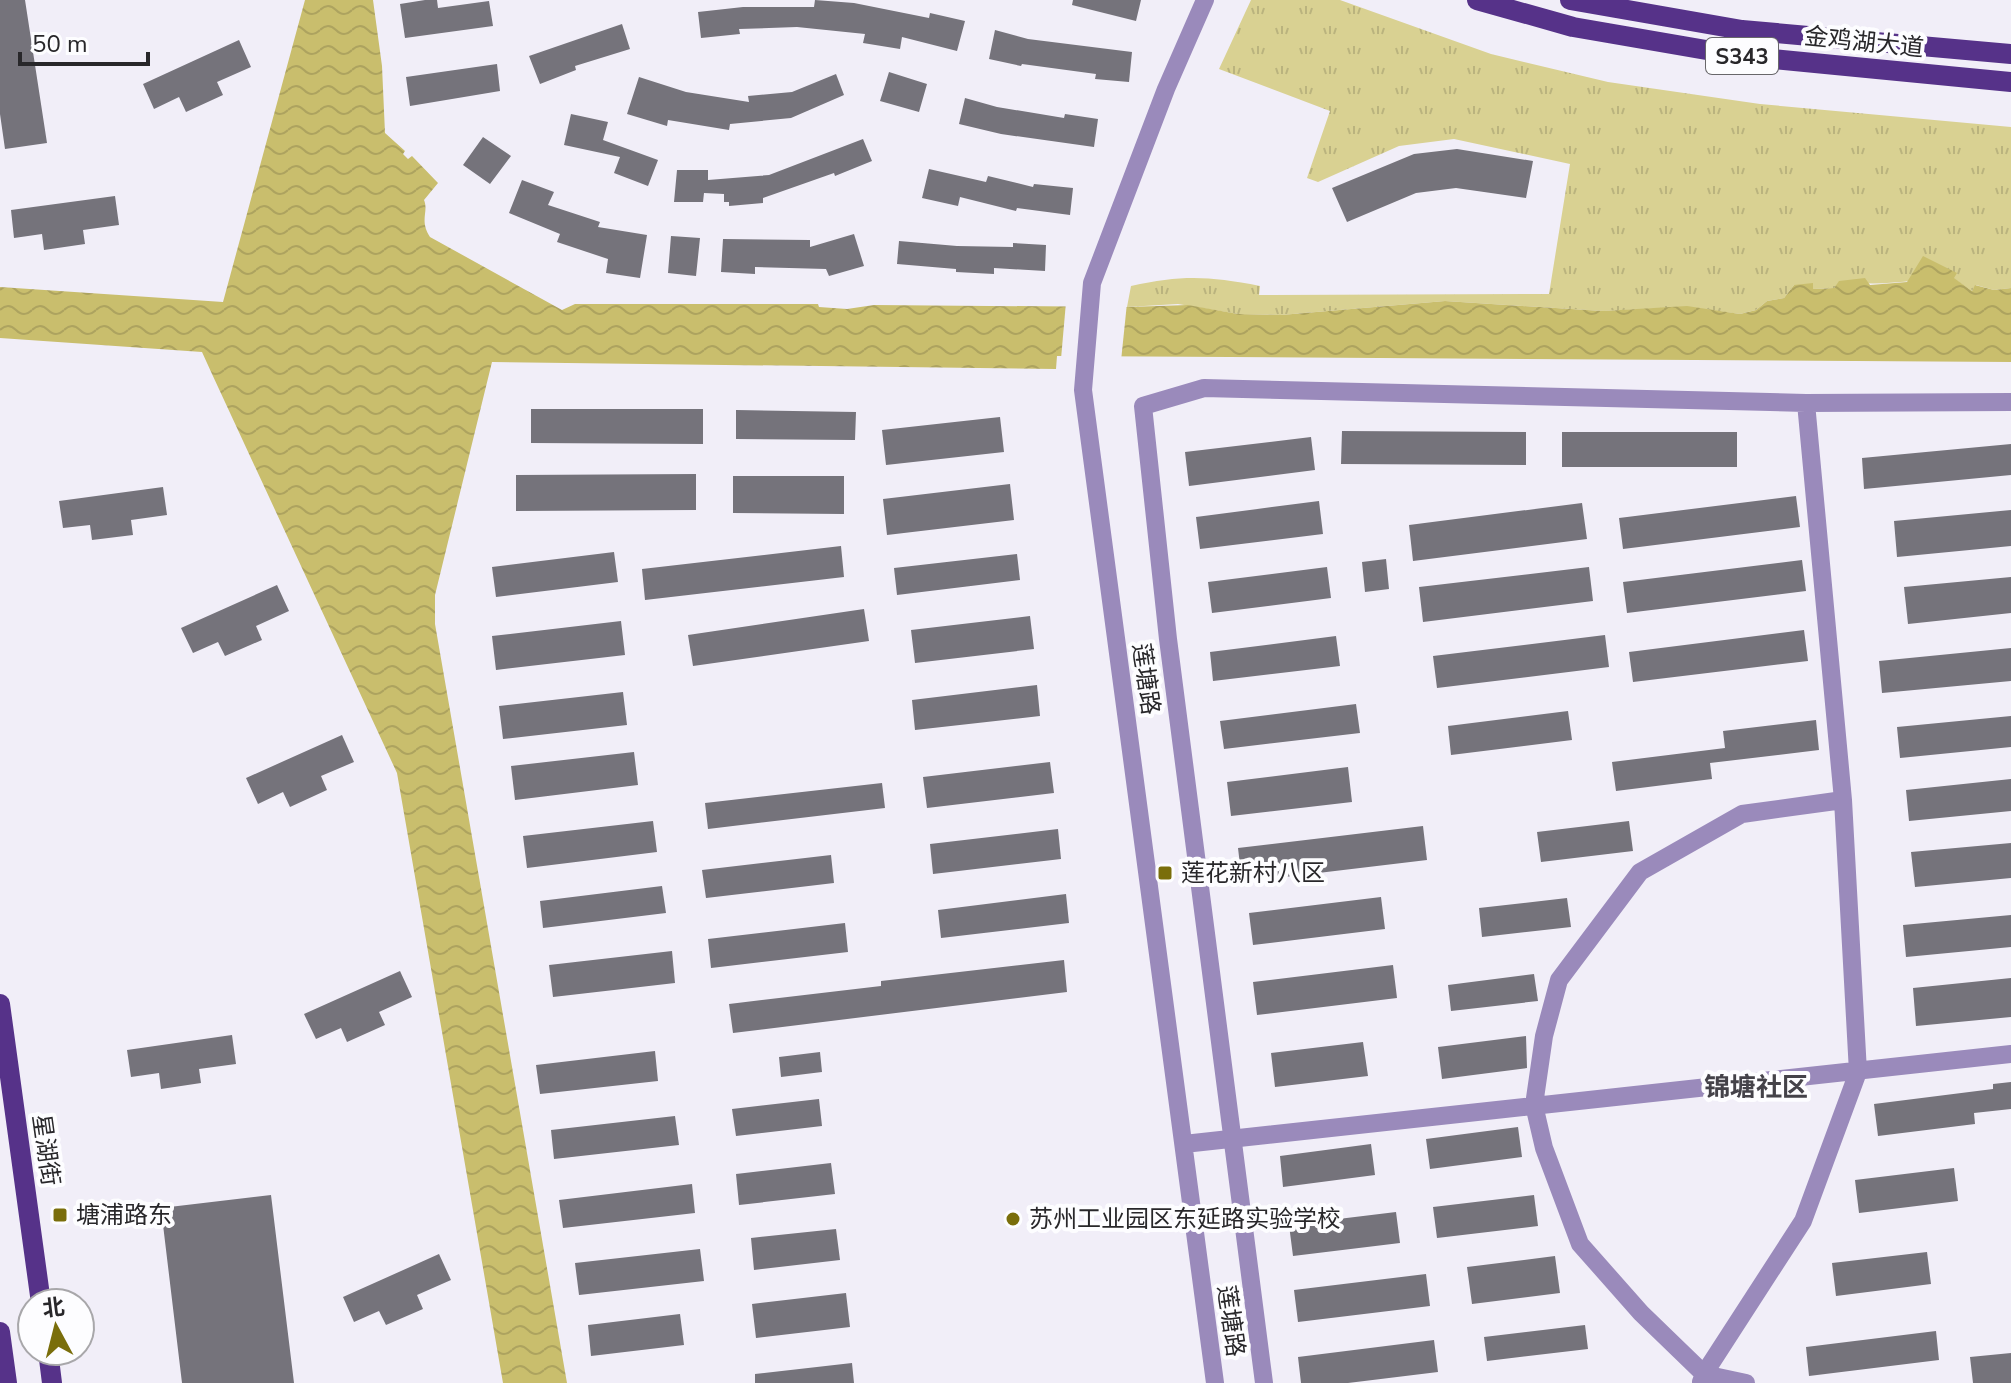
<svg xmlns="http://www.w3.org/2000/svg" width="2011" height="1383" viewBox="0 0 2011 1383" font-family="'Nunito Sans','Noto Sans SC',sans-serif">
  <defs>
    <pattern id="grass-tufts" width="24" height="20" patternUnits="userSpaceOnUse" patternTransform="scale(2)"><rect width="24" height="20" fill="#d9d192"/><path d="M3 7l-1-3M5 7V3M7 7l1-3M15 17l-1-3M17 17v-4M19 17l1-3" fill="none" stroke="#bab37e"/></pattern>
    <pattern id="water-waves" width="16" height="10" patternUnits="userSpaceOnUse" patternTransform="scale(2)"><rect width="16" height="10" fill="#c9be6d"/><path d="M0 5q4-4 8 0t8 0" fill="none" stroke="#ada35f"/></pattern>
  </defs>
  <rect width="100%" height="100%" fill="#f1eef8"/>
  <path fill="url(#grass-tufts)" d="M1251,0H1340L1491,54L1608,82L1760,104L2011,127V288L1994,290L1976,285L1972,291L1953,278L1956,273C1916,281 1880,287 1840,281L1834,288L1813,289L1794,285L1784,298L1767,301L1756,310L1740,314L1687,307L1603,311L1445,301L1281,315L1238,314L1178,304L1127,307L1131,286C1182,275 1208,276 1260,286L1259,295L1549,294L1570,164L1454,139L1399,146L1318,182L1307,178L1330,111L1219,69Z"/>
  <path fill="url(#water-waves)" d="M305,0H373L382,66L385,133L405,151L403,154L408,159L412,156L438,183L424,200C429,212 419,220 430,237L562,310L575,304H818L819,307L847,309L874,305L1127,307L1188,305L1238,314L1281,315L1445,301L1603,311L1687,306L1740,314L1756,310L1767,301L1784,298L1794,285L1813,283V289L1834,288L1839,281L1865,278L1870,285L1907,282L1923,256L1957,273L1954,278L1972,291L1975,285L1994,290L2011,288V362L1057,356L1056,369L492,362L435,595V624L567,1383H503L397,773L212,374L202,352L0,338V287L223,302Z"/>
  <path fill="#f1eef8" d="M1066,302L1127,303L1121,361L1061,359Z"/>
  <path fill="#75737b" d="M0,0H25L47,143L5,149L0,114Z
    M425,0H437L438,8L489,1L493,26L405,38L400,4Z
    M815,0L854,3L929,18L930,13L965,21L957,51L902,37L900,49L863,43L865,34L797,27L739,29L740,34L701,38L698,12L743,7H814Z
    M1073,0H1141L1136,21L1072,5Z
    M622,24L630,49L575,66L576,70L540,84L529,56Z
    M995,30L1028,39L1132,52L1129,82L1095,79L1096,74L1022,64L1021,66L989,59Z
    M239,40L251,67L217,82L223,95L186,112L179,97L154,109L143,84Z
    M497,64L500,91L410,106L406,77Z
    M889,72L927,84L919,112L880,101Z
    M836,74L844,95L791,118L730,124L729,130L668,120L667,126L627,114L639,77L686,92L749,102L748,96L792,92Z
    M965,98L997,107L1064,118L1065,114L1098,119L1094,147L1001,134L959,124Z
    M571,114L608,122L603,140L658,160L648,186L614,173L620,157L564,145Z
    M483,137L511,156L490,184L463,165Z
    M863,139L872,161L835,176L834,173L763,198V203L729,206V202H724V194L704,193L703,202H674L677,170H708V180L769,175Z
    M1457,149L1533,161L1526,198L1456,188L1416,193L1347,222L1332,188L1414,154Z
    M929,169L986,182L988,176L1033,187L1034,184L1073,188L1070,215L1017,208L1016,211L960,197L958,206L922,198Z
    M522,180L554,192L548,205L600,222L598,227L647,235L640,278L606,273L608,259L557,242L560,234L509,213Z
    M115,196L119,225L83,230L85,244L44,250L42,234L14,238L11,210Z
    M854,234L864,266L829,276L826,269L755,267V274L721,272L723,239L810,240V247Z
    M671,236L700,238L696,276L668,273Z
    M899,241L957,246L1013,247V243L1046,245L1045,271L994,268V274L956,272V269L897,264Z
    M531,409H703V444L531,443Z
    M736,410L856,412L855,440L736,439Z
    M1000,417L1004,452L886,465L882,430Z
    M1342,431L1526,432V465L1341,464Z
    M1562,432H1737V467H1562Z
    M1311,437L1315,470L1189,486L1185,452Z
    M2011,444V475L1864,489L1862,458Z
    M696,474V510L516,511V475Z
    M733,476H844V514L733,513Z
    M1010,484L1014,520L887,535L883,499Z
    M163,487L167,515L131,520L133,535L92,540L90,525L63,528L59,501Z
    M1796,496L1800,527L1623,549L1619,518Z
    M1319,501L1323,534L1200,549L1196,517Z
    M1582,503L1587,539L1413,561L1409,525Z
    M2011,510V546L1897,557L1894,521Z
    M841,546L844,577L645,600L642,569Z
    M614,552L618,582L496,597L492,567Z
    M1017,554L1020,580L897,595L894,568Z
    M1386,559L1389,589L1365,592L1362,562Z
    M1802,560L1806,591L1627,613L1623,582Z
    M1327,567L1331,598L1212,613L1208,582Z
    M1589,567L1593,601L1423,622L1419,587Z
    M2011,577V613L1908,624L1904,587Z
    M277,585L289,611L256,626L262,640L225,656L218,642L193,653L181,628Z
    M864,609L869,641L693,666L688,635Z
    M1030,616L1034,649L915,663L911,630Z
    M621,621L625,655L496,670L492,636Z
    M1804,630L1808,661L1633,682L1629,652Z
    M1605,635L1609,667L1437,688L1433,656Z
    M1336,636L1340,666L1213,681L1210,652Z
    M2011,648V681L1882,693L1879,661Z
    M1037,685L1040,716L915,730L912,700Z
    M623,692L627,725L503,739L499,706Z
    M1356,704L1360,733L1224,749L1220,721Z
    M1568,711L1572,740L1451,755L1448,726Z
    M2011,716V747L1900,758L1897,727Z
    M1816,720L1819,750L1710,763L1712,779L1616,791L1612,762L1725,748L1723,731Z
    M342,735L354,762L321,776L327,790L290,807L283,792L258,804L246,778Z
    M634,752L638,785L515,800L511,766Z
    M1050,762L1054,793L927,808L923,777Z
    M1348,767L1352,802L1231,816L1227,782Z
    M2011,779V811L1909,821L1906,790Z
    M882,783L885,808L708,829L705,803Z
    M653,821L657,852L527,868L523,836Z
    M1629,821L1633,851L1541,862L1537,832Z
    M1423,826L1427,860L1242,882L1238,848Z
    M1058,829L1061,859L933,874L930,844Z
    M2011,843V878L1915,887L1911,852Z
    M831,855L834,883L706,898L702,870Z
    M662,886L666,913L543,928L540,901Z
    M1066,894L1069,923L941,938L938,910Z
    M1381,897L1385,929L1253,945L1249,913Z
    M1567,898L1571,927L1482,937L1479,908Z
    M2011,915V947L1906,957L1903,925Z
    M845,923L848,952L711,968L708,939Z
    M672,951L675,983L553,997L549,965Z
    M1064,960L1067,992L733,1033L729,1004L881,986V981Z
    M1393,965L1397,998L1257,1015L1253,982Z
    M400,971L412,997L379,1012L385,1025L347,1042L341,1028L316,1039L304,1014Z
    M1534,974L1538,1001L1451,1011L1448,985Z
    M2011,978V1017L1916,1026L1913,988Z
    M232,1035L236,1064L199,1069L201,1083L161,1089L159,1073L131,1077L127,1050Z
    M1526,1036L1527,1068L1442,1079L1438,1047Z
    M1363,1042L1368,1076L1275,1087L1271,1053Z
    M655,1051L658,1081L540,1094L536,1065Z
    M820,1052L822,1072L781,1077L779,1057Z
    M2011,1082V1109L1974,1113L1975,1124L1878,1136L1874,1104L1993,1089V1084Z
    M819,1099L822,1126L736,1136L732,1109Z
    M675,1116L679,1145L554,1159L551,1130Z
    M1518,1127L1522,1157L1430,1169L1426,1139Z
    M1371,1144L1375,1175L1283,1187L1280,1156Z
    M831,1163L835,1194L739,1205L736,1174Z
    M1954,1168L1958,1201L1859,1213L1855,1180Z
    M692,1184L695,1213L563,1228L559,1200Z
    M271,1195L294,1383H182L161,1208Z
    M1534,1195L1538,1226L1437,1238L1433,1207Z
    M1396,1212L1400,1243L1293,1256L1289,1225Z
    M836,1229L840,1260L754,1270L751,1238Z
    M700,1249L704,1281L579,1295L575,1263Z
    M1927,1252L1931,1284L1836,1296L1832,1263Z
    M439,1254L451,1280L417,1295L423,1309L386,1325L379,1311L354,1322L343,1297Z
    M1555,1256L1560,1293L1472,1304L1467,1267Z
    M1426,1274L1430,1306L1298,1322L1294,1290Z
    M846,1293L850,1327L756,1338L752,1304Z
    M680,1314L684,1345L591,1356L588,1325Z
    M1585,1325L1588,1349L1487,1361L1484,1337Z
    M1936,1331L1939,1360L1809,1376L1806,1347Z
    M1434,1340L1438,1372L1348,1383H1301L1298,1357Z
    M2011,1353V1383H1973L1970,1357Z
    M852,1363L854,1383H755V1374Z"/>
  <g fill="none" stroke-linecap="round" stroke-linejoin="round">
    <path stroke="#9a8abb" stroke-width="18" d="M1205,0L1166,89L1092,283L1083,390L1215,1383
      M1184,1144L2011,1054
      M1701,1382L1704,1374L1641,1313L1580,1244L1544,1148L1534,1105L1544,1036L1559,980L1640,872L1742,814L1843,800
      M1264,1383L1168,639L1143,406L1204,388L1806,403
      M1746,1383L1704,1374L1803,1221L1858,1072L1843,800L1806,403L2011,402"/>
    <path stroke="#563289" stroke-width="20" d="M1477,0L1573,27L1741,56L2011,82
      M1570,0L1742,30L2011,54
      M0,1004L41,1303
      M0,1332L7,1383
      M48,1351L52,1383"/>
  </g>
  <g fill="#7a6e0b" stroke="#fdfdff" stroke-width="3">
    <rect x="1157" y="865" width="16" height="16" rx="4"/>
    <rect x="52" y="1207" width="16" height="16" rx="4"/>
    <circle cx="1013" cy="1219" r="8"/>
  </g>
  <g text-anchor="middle" stroke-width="8" stroke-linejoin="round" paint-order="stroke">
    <rect fill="#fdfdff" stroke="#68676a" stroke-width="2" x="1706" y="38" width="72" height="36" rx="6"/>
    <g font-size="22" font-weight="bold" fill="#28272a">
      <text x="1742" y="64">S343</text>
    </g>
    <g font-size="24" fill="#28272a" stroke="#fdfdff">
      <text transform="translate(1864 42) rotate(6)" y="8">金鸡湖大道</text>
      <text transform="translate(1146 679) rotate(82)" y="8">莲塘路</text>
      <text transform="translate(46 1150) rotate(82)" y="8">星湖街</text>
      <text transform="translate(1231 1321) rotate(82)" y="8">莲塘路</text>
    </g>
    <g font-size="24" fill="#28272a" stroke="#fdfdff" text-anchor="start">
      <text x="1181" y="881">莲花新村八区</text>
      <text x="76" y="1223">塘浦路东</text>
      <text x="1029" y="1227">苏州工业园区东延路实验学校</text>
    </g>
    <g font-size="26" font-weight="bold" fill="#444249" stroke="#fdfdff">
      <text x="1756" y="1096">锦塘社区</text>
    </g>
  </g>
  <g transform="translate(56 1327) rotate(353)"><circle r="38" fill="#fdfdff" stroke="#a8a7aa" stroke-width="2"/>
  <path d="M0-6L14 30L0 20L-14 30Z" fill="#7a6e0b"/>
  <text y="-12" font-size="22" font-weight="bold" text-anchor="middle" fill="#28272a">北</text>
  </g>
  <path d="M20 52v12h128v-12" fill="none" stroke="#28272a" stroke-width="4"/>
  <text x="32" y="52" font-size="24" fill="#28272a" stroke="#fdfdff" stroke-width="6" paint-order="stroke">50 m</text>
</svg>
